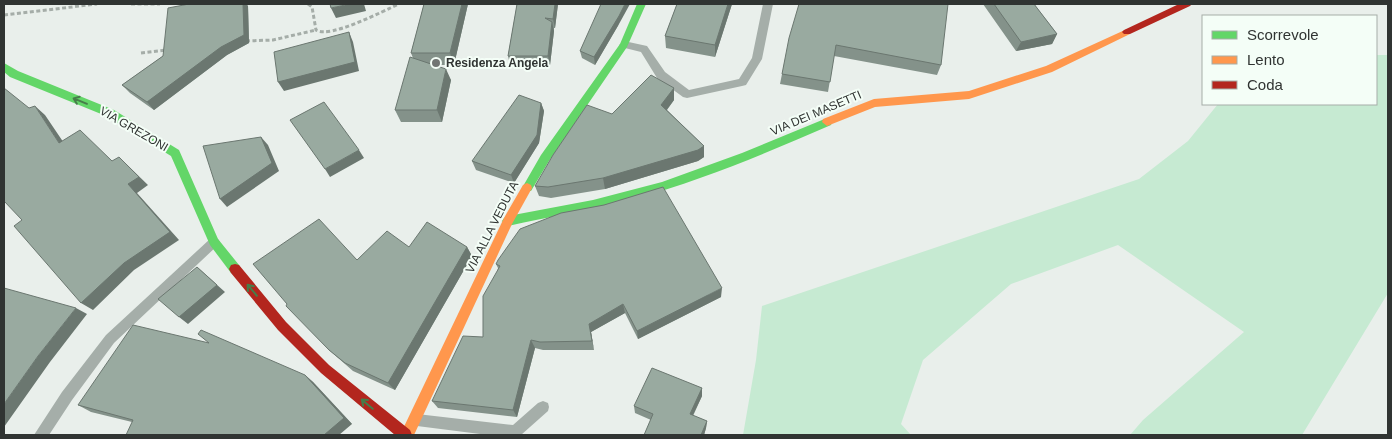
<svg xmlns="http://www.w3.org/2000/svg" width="1392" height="439" viewBox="0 0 1392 439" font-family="Helvetica,sans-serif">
  <rect width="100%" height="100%" fill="#e9efeb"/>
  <path fill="#c6ead2" d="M1376,55H1388V293L1302,435H1130L1143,420L1244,332L1118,245L1011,284L923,360L901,424L911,435H743L756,360L762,306L1139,179L1188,141L1218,104H1376Z"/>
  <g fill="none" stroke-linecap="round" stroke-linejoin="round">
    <path stroke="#a5ada8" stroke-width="3" stroke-dasharray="4 2.5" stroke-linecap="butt" d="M131,4H160
      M308,4L312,7L316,30C330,39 383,11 399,4
      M4,15L97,4
      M246,41L273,40L316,30
      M141,53L167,50"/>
    <path fill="#a5aea9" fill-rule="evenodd" d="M763,4H773L762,59L746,85L742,86L687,98L683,97L657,78L641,52L621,47L619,45L624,41L647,46L665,72L689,90L739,79L752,58Z
      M214,237L218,239L220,242L218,245L114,343L72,400L49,435H34L62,392L106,335L210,239Z
      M543,401L548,403L549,407L548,411L521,435H488L417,426L412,425L410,420L412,415L417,414L513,425L538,403Z"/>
    <path fill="#63d668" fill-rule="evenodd" d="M637,4H646L627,47L549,161L531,191H523L522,188L541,155L620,44Z
      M4,63L18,71L114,110L179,150L218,239L239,265L241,269L239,273L235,274L231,273L210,245L171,156L106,116L10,77L4,72Z
      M827,118L831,119L832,122L831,125C767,153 702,180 635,199C593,211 550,216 508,226L504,224L502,221L504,218L508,216L593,200L662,182L742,153Z"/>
    <path fill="#ff974d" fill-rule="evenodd" d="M1127,29L1130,30V34L1052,72L969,99L875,107L827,126L822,122L823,119L874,99L969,91L1046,66Z
      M527,183L531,185L532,188L512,224L414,435H400L504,218L523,185Z"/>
    <path fill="#b3261e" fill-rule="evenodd" d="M1179,4H1192L1190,6L1130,34H1124L1122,32L1124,30Z
      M235,264L239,265L286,322L329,365L410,430L412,435H395L321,373L278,330L231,273L229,269L231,265Z"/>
  </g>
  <path fill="#84928a" d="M189,4H246L248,6L249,43L227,55L154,110L130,93L122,85L163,56Z
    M424,4H468L454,65H436L451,80L442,122H401L395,110L413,58L411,53Z
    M517,4H558L555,28H554V31L550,65H510L508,56Z
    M677,4H732L715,57L666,48L665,36Z
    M799,4L941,65L937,75L834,56L828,92L780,84L782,74Z
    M983,4H1034L1057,34L1052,44L1016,51Z
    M619,24L595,65L582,58L580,51Z
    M674,88V100L667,110L704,146V157L698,161L605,189L551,198L539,196L535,186L612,114Z
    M541,103L544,111L539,143L514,183L476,170L472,161Z
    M409,247H467L472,256L395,390L353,371L329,350L357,260Z
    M496,264L721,297L638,339L625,313L591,332L594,350H543L535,348L517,417L438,408L432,401L483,337L498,268Z
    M305,375L313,382L352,424L132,422L91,412L78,405Z
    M702,388V396L693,416L707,421L706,428L704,435H644L651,420L635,413L634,406Z"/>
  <path fill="#6b7770" d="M243,4H246L248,6L249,43L227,55L154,110L147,102Z
    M350,4H364L366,11L336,18L331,8Z
    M462,4H468L454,65L450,53Z
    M555,4H558L555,28L553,19Z
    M625,4H630L619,24L595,65L594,57Z
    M728,4H732L715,57V45Z
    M552,22L554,31L550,65L548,56Z
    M349,32L353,42L359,71L284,91L278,82Z
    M1057,34L1052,44L1016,51L1021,42Z
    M446,69L451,80L442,122L437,110Z
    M674,88V100L662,116L661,105Z
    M541,103L544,111L539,143L514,183L511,175Z
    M35,106L45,115L70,152L59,143Z
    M261,137L268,145L279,171L227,207L220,199Z
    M704,146V157L698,161L605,189L603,178Z
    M359,150L364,158L330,177L325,169Z
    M119,157L148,185L137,193L179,240L134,270L93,310L81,303L128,184Z
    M467,247L472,256L395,390L388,383Z
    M197,267L225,292L188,324L179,317Z
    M722,288L721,297L638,339L637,331Z
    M623,304L625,313L591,332L594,350L592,341L589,324Z
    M76,308L87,314L50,362L4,427V404L38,356Z
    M531,340L535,348L517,417L513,410Z
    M305,375L313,382L352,424L339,435H324Z
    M702,388V396L690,421V414Z
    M707,421L706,428L704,435H701Z"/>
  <path fill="#99aaa0" stroke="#6b7770" d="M189,4H243L244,35L221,47L147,102L122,85L163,56L168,8Z
    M330,4H350L331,8Z
    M424,4H462L450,53H411Z
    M517,4H555L553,19L545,18L552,22L548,56H508Z
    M601,4H625L619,16L594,57L580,51Z
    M677,4H728L715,45L665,36Z
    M799,4H948L941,65L836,45L830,82L782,74L789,38Z
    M994,4H1034L1057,34L1021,42Z
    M349,32L355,62L278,82L274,52Z
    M410,57L446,69L437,110H395Z
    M651,75L674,88L661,105L704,146L698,150L603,178L548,187L535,186L553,155L587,105L612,114Z
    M4,88L29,108L35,106L59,143L80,130L112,161L119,157L139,177L128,184L170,232L124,263L81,303L14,226L22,220L4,201Z
    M519,95L541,103L537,135L511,175L472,161Z
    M324,102L359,150L325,169L290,120Z
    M261,137L272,163L220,199L203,146Z
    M663,187L722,288L637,331L623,304L589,324L592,341L540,342L531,340L513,410L432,401L463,336L483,337V296L500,266L496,264L498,260L520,229L561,213L604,205Z
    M319,219L357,260L387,231L409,247L427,222L467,247L388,383L345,363L329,350L286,306L287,304L253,264Z
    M197,267L217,285L179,317L158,299Z
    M4,288L76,308L38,356L4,404Z
    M133,325L209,343L198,334L201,330L305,375L344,418L324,435H126L133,420L78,405Z
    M652,368L702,388L690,414L707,421L701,435H644L653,414L634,406Z"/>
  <defs><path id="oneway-shaft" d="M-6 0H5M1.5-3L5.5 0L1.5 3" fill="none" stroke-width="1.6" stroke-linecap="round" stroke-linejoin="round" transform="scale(1.25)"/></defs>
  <g stroke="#477d4a">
    <use href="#oneway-shaft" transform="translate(80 101) rotate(-158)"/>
    <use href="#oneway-shaft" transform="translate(252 290) rotate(-130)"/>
    <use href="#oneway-shaft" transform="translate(367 404) rotate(-140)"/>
  </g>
  <circle fill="#717573" stroke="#f4fef7" stroke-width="2" cx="436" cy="63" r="5"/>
  <g text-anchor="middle" stroke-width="4" stroke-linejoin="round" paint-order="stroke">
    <g font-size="12" font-weight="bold" fill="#303432" stroke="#f4fef7" text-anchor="start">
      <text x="446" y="67">Residenza Angela</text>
    </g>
    <g font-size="12" fill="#303432" stroke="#f4fef7">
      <text transform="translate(816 113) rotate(-23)" y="4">VIA DEI MASETTI</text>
      <text transform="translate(134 129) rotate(30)" y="4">VIA GREZONI</text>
      <text transform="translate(492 227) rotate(-63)" y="4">VIA ALLA VEDUTA</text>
    </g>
  </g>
  <rect width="1392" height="439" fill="none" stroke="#303432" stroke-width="10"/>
  <rect x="1202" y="15" width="175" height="90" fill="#f4fef7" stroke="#a6ada8"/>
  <rect x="1212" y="31" width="25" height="8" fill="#63d668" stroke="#a6ada8"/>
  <text x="1247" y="40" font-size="15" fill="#303432">Scorrevole</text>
  <rect x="1212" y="56" width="25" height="8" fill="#ff974d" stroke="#a6ada8"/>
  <text x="1247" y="65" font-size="15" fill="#303432">Lento</text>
  <rect x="1212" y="81" width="25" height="8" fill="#b3261e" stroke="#a6ada8"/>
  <text x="1247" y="90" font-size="15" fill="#303432">Coda</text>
</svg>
